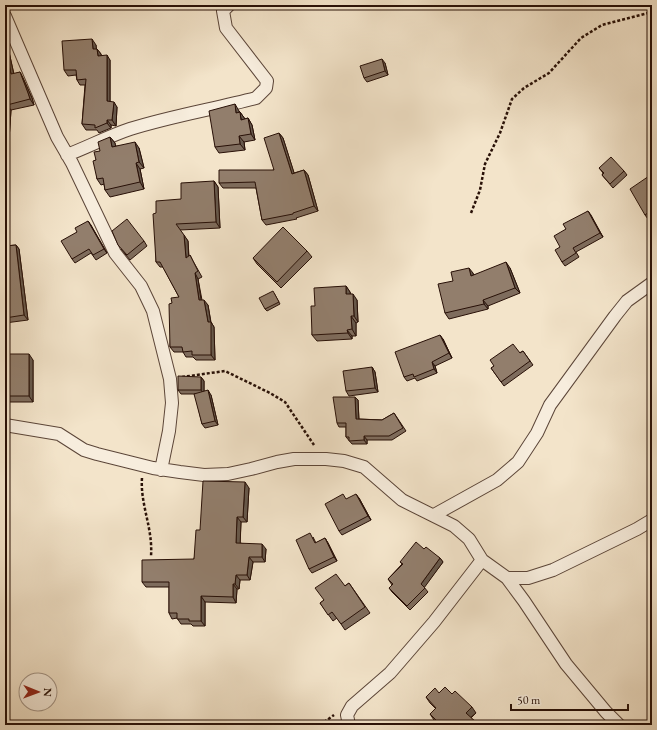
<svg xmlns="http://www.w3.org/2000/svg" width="657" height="730" viewBox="0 0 657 730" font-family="'EB Garamond',serif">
  <rect width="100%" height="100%" fill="#f3e4ca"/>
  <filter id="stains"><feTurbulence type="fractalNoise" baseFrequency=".005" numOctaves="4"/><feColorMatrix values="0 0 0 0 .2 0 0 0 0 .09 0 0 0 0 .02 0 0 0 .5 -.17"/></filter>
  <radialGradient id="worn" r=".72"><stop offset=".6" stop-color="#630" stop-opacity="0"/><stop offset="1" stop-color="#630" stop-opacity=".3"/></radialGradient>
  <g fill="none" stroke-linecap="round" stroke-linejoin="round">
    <defs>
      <path id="street" d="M5,16L57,137L72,163L115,253L141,286L153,311L170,379L172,403L169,431L161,470
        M67,155C88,147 109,136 130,129C171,116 214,109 256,98L266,88L267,81L226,28L223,11L229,5
        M5,425L59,434L84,450L97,454L153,468L180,472L204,475L228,474L251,469L277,462L294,459H326L344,461L364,467L402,500L454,526L469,539L482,560L507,578L524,601L566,664L606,712L619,725
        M434,515L497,480L518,462L537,433L550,405L615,316L627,301L652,283
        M507,578H528L553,570L637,529L652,520
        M349,725L347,715L352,706L390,673L434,622L482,560"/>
    </defs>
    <use href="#street" stroke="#5b4538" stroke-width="14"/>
    <path stroke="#281007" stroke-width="2.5" stroke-dasharray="3 2" stroke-linecap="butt" d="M471,213L480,190L485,164L500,133L512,99L524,88L549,73L581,38L602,25L652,12
      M182,377L225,371L270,393L285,402L314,445
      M142,478C140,504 153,528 151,556
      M320,725L334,715"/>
    <use href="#street" stroke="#f7eddd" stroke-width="12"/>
  </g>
  <path fill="#7e6c5d" stroke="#281007" d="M5,35L14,74L20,72L23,78L32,98L34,105L11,110L8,155H5Z
    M96,45V49H97L101,54V55L110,60V101L117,107L116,126L111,125V128L99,133L97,130H86L82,124L85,85H80L77,80L76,75L68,76L64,70Z
    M385,63L388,75L367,82L364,78Z
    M239,111L240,112L245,119L248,118L252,125L255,140L244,142L245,150L219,153L215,147Z
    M279,133L283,138L294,173L304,170L308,175L318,211L296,218L297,219L266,225L262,220L256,188H223L219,183L274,170Z
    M110,137L115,143V146L139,148L144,168L140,169L144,189L110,197L105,190L104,184L101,185L97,179L96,160L100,151Z
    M599,168L624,171L627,175L613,188L602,175L603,173Z
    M652,174V216L648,219L645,215Z
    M214,181L218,187L220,228L180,230L188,241L189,256L190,255L193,261L202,277L198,279L202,300L208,305L211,322L214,327L215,360H196L193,357H186L183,352H174L170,347L172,303L179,297L163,267H160L156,262V213Z
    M588,211L603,237L576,252L579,257L565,266L562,262L560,247L566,229Z
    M88,221L107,253L96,260L91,253L75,263L72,259L77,232Z
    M144,241L147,246L130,260L121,249Z
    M16,245L19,249L28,320L5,323V246Z
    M307,251L312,257L281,288L257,264L253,258Z
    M510,268L520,293L488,306V309L449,319L445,313L453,281L473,273V275Z
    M346,286L350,292L351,294L357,300L358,322L356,323V336H352V339L317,341L312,335L315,306Z
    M274,293L280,304L267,311L265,309Z
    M443,339L452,358L435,366L437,373L417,381L415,378L407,381L404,377Z
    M523,351L533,365L504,386L491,368Z
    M5,354L33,360V402H8L5,398Z
    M372,367L375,372L378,392L349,396L346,391Z
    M201,377L204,381V391L211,395L218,425L205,428L202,424L195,394H181L178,390Z
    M358,400L359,419L382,420L394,413L406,431L392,440H367V444H352L346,437V427H339L337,423Z
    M249,488L247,522H241L240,543L266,549L265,562H253L250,580H240L239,589H237L236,603L205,602V626H193L191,624H181L177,618L172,619L169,613V587H146L142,582L194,559L200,530Z
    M359,498L371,520L342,535L339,531L347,499Z
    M313,537L316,543L325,538L328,543L337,561L312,573L309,569Z
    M424,549L440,558L443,562L424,587L428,592L410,610L392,592L389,588L392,585L388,579L402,564L400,562Z
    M349,583L370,613L345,630L337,618L333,621L320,603Z
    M439,693L452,694L476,713L471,718L478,725H439L434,720L430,714L436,709L430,703L426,697Z"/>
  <path fill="#66584c" stroke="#281007" d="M5,35L6,37L15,80L11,74L5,46Z
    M92,39L96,45L97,54L93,49Z
    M97,49L101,54V61L98,56Z
    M107,55L110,60V107L107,101Z
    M382,59L385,63L388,75L385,71Z
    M20,72L23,78L32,98L34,105L30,99Z
    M114,102L117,107L116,126L112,120Z
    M235,104L239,111L241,119L236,113Z
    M7,105L11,110L8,155L5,151V136Z
    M240,112L245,119L246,126L241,120Z
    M248,118L252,125L255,140L251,134Z
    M107,120L111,125V128L107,123Z
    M279,133L283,138L296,179L292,174Z
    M239,136L244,142L245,150L240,144Z
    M110,137L115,143L117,153L112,147Z
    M135,142L139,148L144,168L139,162Z
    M136,163L140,169L144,189L140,182Z
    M304,170L308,175L318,211L314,206Z
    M214,181L218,187L220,228L216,222Z
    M588,211L591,215L603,237L600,233Z
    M88,221L91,225L107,253L104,249Z
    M184,235L188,241L189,264L186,258Z
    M16,245L19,249L28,320L24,315Z
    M506,262L510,268L520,293L515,288Z
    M469,268L473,273L475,282L471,276Z
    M195,273L198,279L202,306L199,300Z
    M346,286L350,292L351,300L346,294Z
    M353,294L357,300L358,322L354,316Z
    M204,300L208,305L211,324V322L214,327L215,360L211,355L208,322Z
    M483,300L488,306V309L484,304Z
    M351,316L356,323V336L352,329Z
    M347,330L352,336V339L348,333Z
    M440,335L443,339L452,358L449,353Z
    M29,354L33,360V402L29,396Z
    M432,362L435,366L437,373L434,369Z
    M372,367L375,372L378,392L375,388Z
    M201,377L204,381V395L201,390Z
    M208,390L211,395L218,425L215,421Z
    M355,397L358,400L359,423L356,419Z
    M364,436L367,440V444L364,440Z
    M245,482L249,488L247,522L243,517Z
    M356,494L359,498L371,520L368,516Z
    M237,517L241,522L240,548L236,543Z
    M325,538L328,543L337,561L334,557Z
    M262,544L266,549L265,562L262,557Z
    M249,557L253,562L250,580L247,575Z
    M440,558L443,562L424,588L421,584Z
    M236,575L240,580L239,589L235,584Z
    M233,584L237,589L236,603L233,597Z
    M201,596L205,602V626L201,621Z
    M472,707L476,713L470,718L466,713Z"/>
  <path fill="#927e6c" stroke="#281007" d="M92,39L93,49H97L98,56L107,55V101L114,102L112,120H107V123L95,128V125L82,124L86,79L77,80L76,70H64L62,41Z
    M5,46L11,74L20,72L28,93L30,99L7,105L5,136Z
    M382,59L385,71L364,78L360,66Z
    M235,104L236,113L240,112L241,120L248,118L251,134L239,136L240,144L215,147L209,111Z
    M279,133L292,174L304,170L314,206L293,213V214L262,220L255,182L219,183V170H274L264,138Z
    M110,137L112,147L135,142L139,162L136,163L140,182L105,190L103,178L97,179L93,161L96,160L94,152L100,151L98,142Z
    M611,157L624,171L610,184L602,175L604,173L599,168Z
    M652,174V213L650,211L645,215L630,189Z
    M214,181L216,222L176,224L184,235L186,258L190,255L198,271L195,273L199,300H204L208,322H211V355H192V351L183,352L182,347H170L169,304L172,303L171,298L179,297L160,262H156L153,214L156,213V201L181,199V183Z
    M588,211L600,233L573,248L576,253L562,262L555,250L560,247L554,236L566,229L563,224Z
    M127,219L144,241L127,255L118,245L112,231Z
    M88,221L104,249L93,255L89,249L72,259L61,241L77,232L75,228Z
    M283,227L307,251L277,282L253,258Z
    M16,245L24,315L5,318V246Z
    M506,262L515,288L483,300L484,304L445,313L438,284L453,281L451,272L469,268L471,276Z
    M346,286V294H353L354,316H351L352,329L347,330L348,333L312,335L311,306H315L314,288Z
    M273,291L279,302L265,309L259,298Z
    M440,335L449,353L432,362L434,369L414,377L413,374L404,377L395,352Z
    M513,344L520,353L523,351L530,361L501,382L491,368L494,366L490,360Z
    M5,354H29V396H5Z
    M372,367L375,388L346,391L343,371Z
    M178,376L201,377V390H178Z
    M208,390L215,421L202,424L194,394Z
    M333,397H355L356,419L382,420L394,413L403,428L389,436H364V440L349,441V437H346V423H337Z
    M203,481L245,482L243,517H237L236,543L262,544V557H249L247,575H236L235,584H233V597L201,596V621H189V619H177V613H169V582H142V560L194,559L196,530H200Z
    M343,494L346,499L356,494L368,516L339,531L325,504Z
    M310,533L315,543L325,538L334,557L309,569L296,540Z
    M416,542L424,549L426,547L440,558L421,584L425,588L407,606L389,588L393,584L388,579L403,564L400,562Z
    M336,574L345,586L349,583L365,607L341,624L332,612L328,615L320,603L324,600L315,588Z
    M445,687L452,694L455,691L472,707L466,713L476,722L474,725H441L430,714L436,708L426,697L435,688L439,693Z"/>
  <rect width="657" height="730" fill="none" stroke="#f3e4ca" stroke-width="20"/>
  <rect x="6" y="6" width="645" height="718" fill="none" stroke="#281007" stroke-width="2"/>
  <rect x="10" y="10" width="637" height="710" fill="none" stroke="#281007"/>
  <g transform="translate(38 692) rotate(91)"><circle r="19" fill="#f7eddd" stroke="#a49587"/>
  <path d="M0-3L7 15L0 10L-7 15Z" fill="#8f2418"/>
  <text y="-6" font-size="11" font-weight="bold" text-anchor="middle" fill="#281007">N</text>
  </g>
  <path d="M511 704v6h117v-6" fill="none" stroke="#281007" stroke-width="2"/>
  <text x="517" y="704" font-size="12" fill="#281007" stroke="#f7eddd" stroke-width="3" paint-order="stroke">50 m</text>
  <rect width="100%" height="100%" filter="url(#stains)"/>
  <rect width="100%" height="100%" fill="url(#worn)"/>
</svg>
